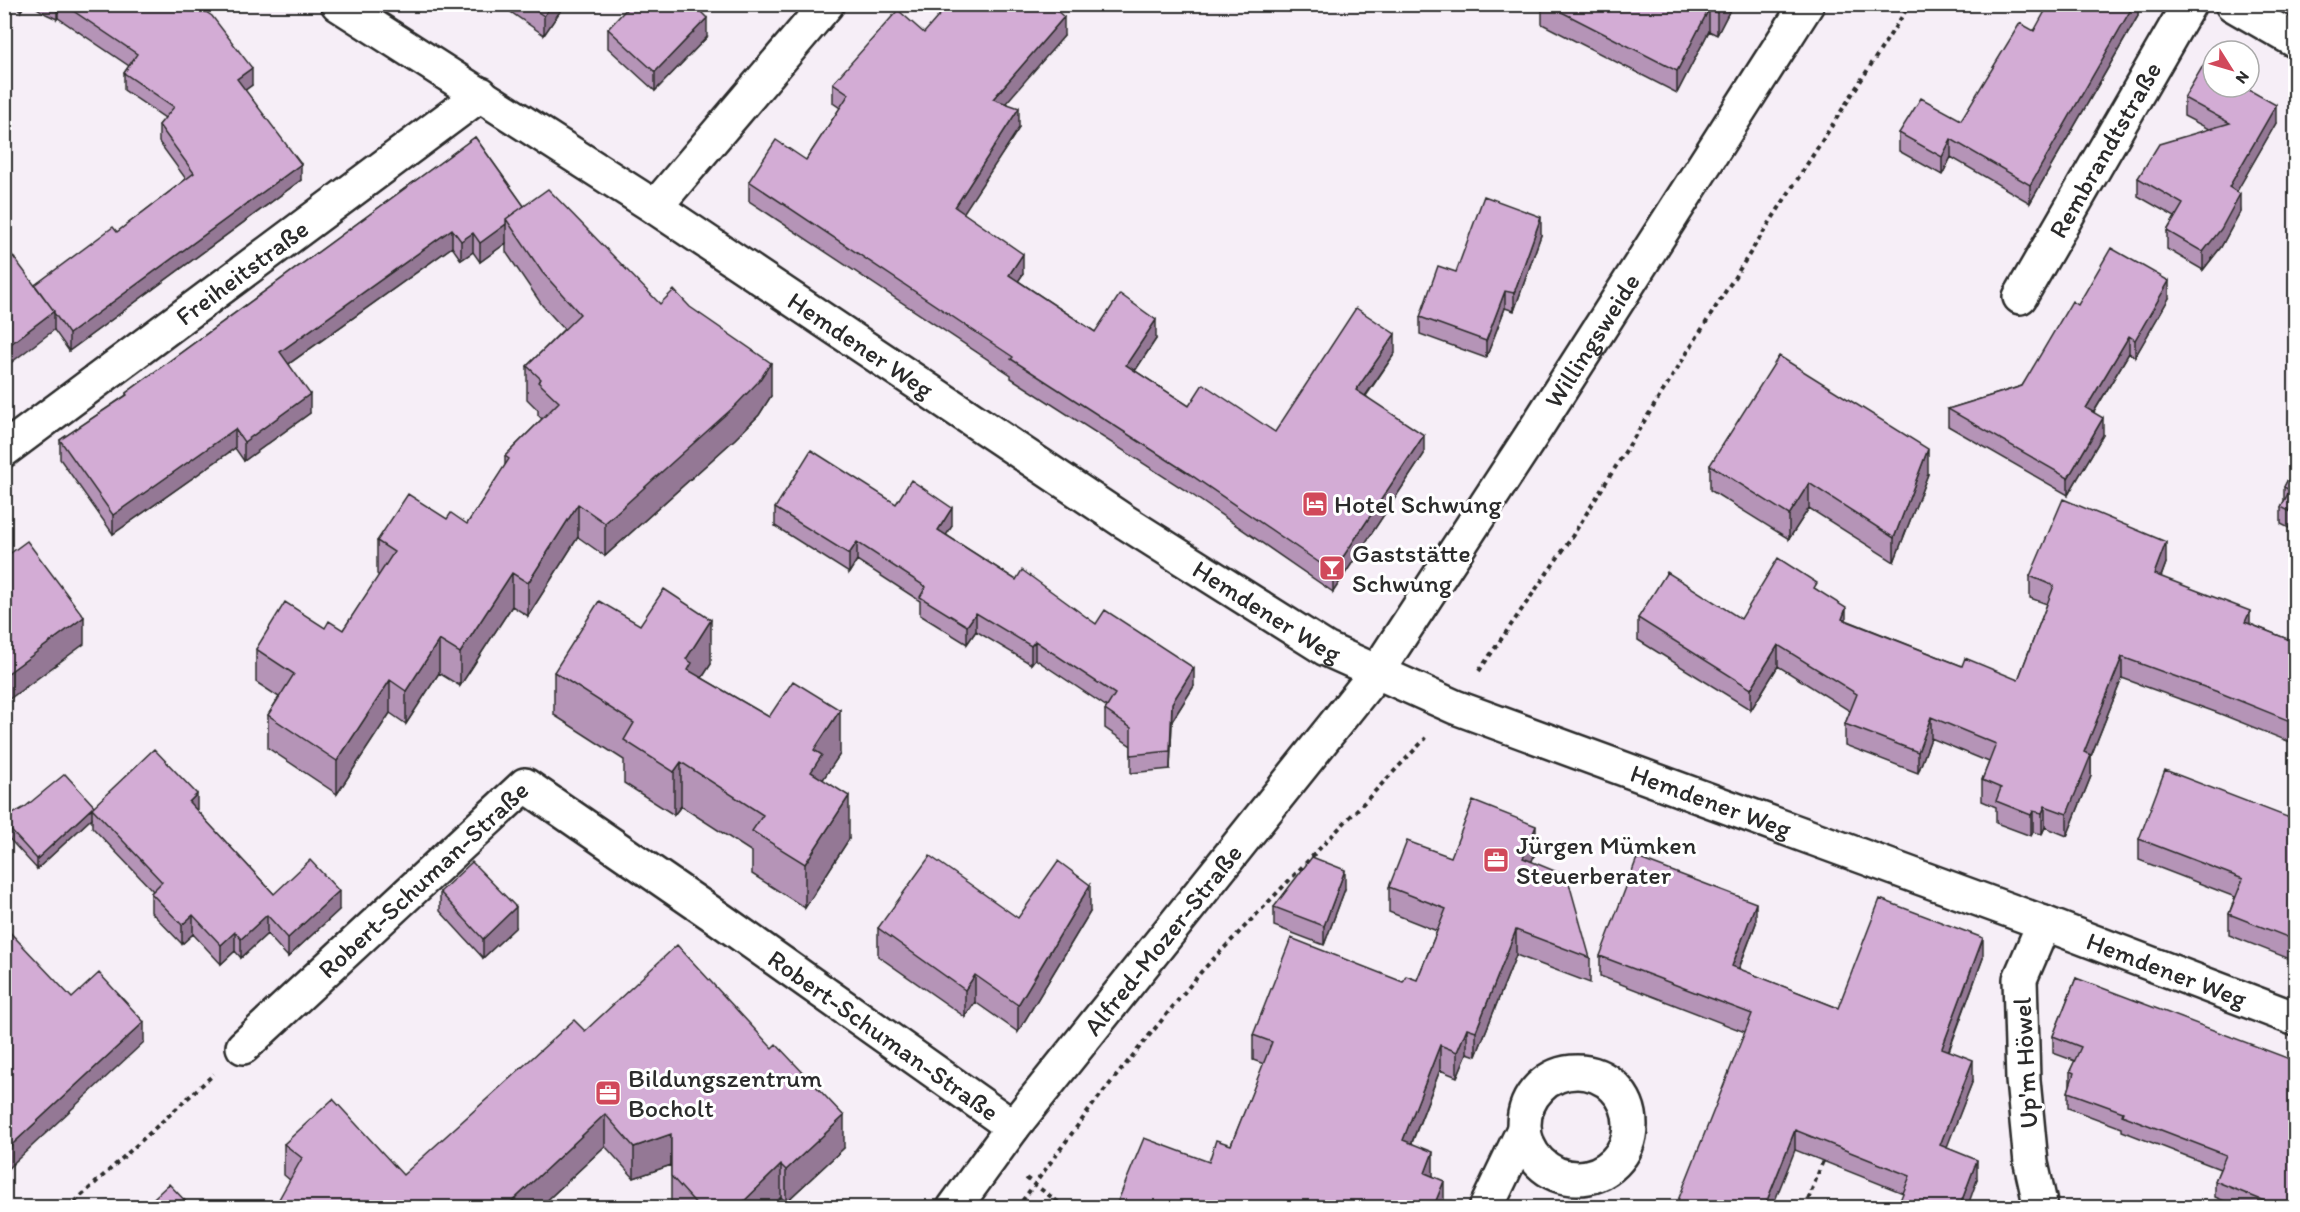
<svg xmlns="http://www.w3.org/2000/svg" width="2300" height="1212" viewBox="0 0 2300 1212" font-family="Itim,sans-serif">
  <rect width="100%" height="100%" fill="#f6eef7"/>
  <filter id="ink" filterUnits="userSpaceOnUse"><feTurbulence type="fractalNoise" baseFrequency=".0167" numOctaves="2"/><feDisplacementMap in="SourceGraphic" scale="12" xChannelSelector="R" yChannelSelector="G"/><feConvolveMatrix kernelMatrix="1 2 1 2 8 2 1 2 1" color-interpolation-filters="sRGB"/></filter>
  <g filter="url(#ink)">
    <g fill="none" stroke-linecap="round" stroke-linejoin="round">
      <defs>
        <g id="minor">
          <path id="s1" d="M338,4L655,207L1122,520L1326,649L1455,707L2044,923L2296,1019"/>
          <path d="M2232,4L2296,41"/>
          <path d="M655,207L827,4"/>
          <path id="s2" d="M2020,297L2189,4"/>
          <path id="s3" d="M4,450L481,94"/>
          <path id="s4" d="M243,1047L525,785L721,920L1013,1127"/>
          <circle cx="1577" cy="1125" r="53"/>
          <path id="s5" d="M954,1208L1013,1127L1376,673L1531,436L1807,4"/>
          <path d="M1486,1208L1524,1129"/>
          <path d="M2041,1208L2031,1163L2023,1080L2020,979L2044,923"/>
        </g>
      </defs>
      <use href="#minor" stroke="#2b2b2b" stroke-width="38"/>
      <path stroke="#2b2b2b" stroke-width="4" stroke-dasharray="4.5 4.5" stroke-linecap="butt" d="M1479,671L1568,543L1727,289L1910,4
        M1026,1178L1066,1208
        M68,1208L214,1074
        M1017,1208L1095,1102L1201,972L1426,738
        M1805,1208L1824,1158"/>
      <use href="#minor" stroke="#fff" stroke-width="33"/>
    </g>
    <path fill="#b594b7" stroke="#2b2b2b" stroke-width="1.5" d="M12,4H25L21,11Z
      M31,4H194L252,85L245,90L301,180L69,351L54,330L35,285L117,232L186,179L159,142V125L165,118L124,90V73L129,66L58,18L57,19L46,14Z
      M499,4H565L544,35Z
      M1542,4H1733L1717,35L1709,31L1677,93L1542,24Z
      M2138,4V16L2030,203L1951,157L1942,175L1899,151V133L1961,120L2034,31Z
      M1055,9L1064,36L1005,103L1019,128L963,213L1023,274L1018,281L1095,332L1156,339L1135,371L1189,406L1275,432L1395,353L1366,396L1424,454L1333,592L1188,492L1011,378V375L749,201V181L806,160L840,108L833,103V83L924,33Z
      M608,29L707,37L655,91L608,48Z
      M2184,98L2276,123L2236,192L2240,212L2221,247L2203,270L2167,249V231L2175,217L2138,196V178L2209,129L2184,116Z
      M475,137L524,206L660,304L771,396L759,415L735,439L605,556L578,537L528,616L512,606L460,686L439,673L406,724L390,713L337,794L268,748V715L279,697L256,682V649L325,628L343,630L379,576L377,574V541L447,519L467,524L505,466V456L542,419L538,415V410L527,399V366L564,329L542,305L506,252V243L480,262L473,252L461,260L452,247L289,364L310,413L244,461L235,448L113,534L60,459V440L126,395V393Z
      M1541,235L1514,311L1505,308L1486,358L1420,334V317L1456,272Z
      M2169,298L2135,357L2129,353L2094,412L2103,435L2068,495L1948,426V409L2022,386L2078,305Z
      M2295,442V531L2281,524V507L2284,501V487L2295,466L2292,465V448Z
      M1710,465L1928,474L1894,562L1809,508L1789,539L1710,490Z
      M896,504L952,526L946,535L1016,580L1096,624L1194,686L1172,721L1170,769L1131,773V746L1105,728V710L1107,707L1035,659L1031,664L976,631L967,644L920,615V601L857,560L849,573L775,526V508Z
      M2166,563L2161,577L2250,624L2295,642V744L2218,713L2122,678L2091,756V776L2067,836L2045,827L2042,834L2033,832L2031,836L1996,823V807L1982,801V780L1989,762L1931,738L1918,773L1845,745V724L1850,711L1778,666L1751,710L1638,640V618L1741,619L1817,590L1846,620L1962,666L2018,680L2047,604L2030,598V576Z
      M640,625L711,664L702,678L769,717L840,754L823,779L849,839L805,908L752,874V852L681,806L674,815L624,783V760L554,715V672Z
      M94,806L197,811L274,894L339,910L288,957L267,934L241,958L235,951L221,964L193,934L182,944L151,912V893L153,891L92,827V818L37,869L4,833V819Z
      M2295,819V961L2229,935V914L2235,897L2139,860V839Z
      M1536,851L1531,862L1590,958V983L1516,955L1476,1056L1467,1053L1457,1077L1440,1070L1412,1143L1433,1176L1444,1206L1209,1162L1231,1145L1264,1064L1253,1060V1035L1403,982L1417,980L1437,931L1389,912V887L1451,857Z
      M1345,889L1324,945L1274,926V907Z
      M440,892L516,927L483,958L440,911Z
      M1090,912L1018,1032L975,1002L965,1017L878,956V928L1018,918Z
      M1756,923L1739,969L1838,1008L1983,958L1949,1051L1973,1080L1946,1148L1977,1180L1903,1193L1795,1150L1745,1032L1600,976V956Z
      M2076,978L2295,1208H2240L2215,1197V1181L2220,1169L2122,1131V1128L2068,1108V1092L2070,1086V1071L2075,1061L2053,1053V1036Z
      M585,1031L844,1148L786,1202L781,1197L770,1208H671V1165L634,1178L605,1146L539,1208L290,1180L284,1175V1144L403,1175Z"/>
    <path fill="#947895" stroke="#2b2b2b" stroke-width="1.5" d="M21,4H25L21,11Z
      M57,4H58V18L57,19Z
      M552,4H565L544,35V16Z
      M1049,4H1057L1049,23Z
      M1721,4H1733L1717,35V13Z
      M2134,4H2138V16L2030,203V185Z
      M1709,9V31L1677,93V71Z
      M1064,17V36L993,118V99Z
      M707,18V37L655,91V72Z
      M252,68V85L237,96V79Z
      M2276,105V123L2229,205V187Z
      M1019,108V128L955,226V207Z
      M1951,139V157L1942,175V157Z
      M301,164V180L69,351V334Z
      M2240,194V212L2221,247L2203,270V252Z
      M1541,217V235L1514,311V293Z
      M506,224V243L480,262V243Z
      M452,229V247L280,370V352Z
      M473,233V252L461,260V241Z
      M1023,254V274L1009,295V275Z
      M2169,281V298L2135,357V340Z
      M1505,291V308L1486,358V341Z
      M54,311V330L4,368V349Z
      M1156,320V339L1126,384V365Z
      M1395,334V353L1356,409V390Z
      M2129,336V353L2086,425V408Z
      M771,363V396L759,415L735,439L605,556V523Z
      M310,394V413L244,461V442Z
      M2103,418V435L2068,495V478Z
      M235,429V448L113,534V515Z
      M1424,435V454L1333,592V572Z
      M1928,449V474L1894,562V538Z
      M1809,483V508L1789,539V515Z
      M578,504V537L528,616V583Z
      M952,508V526L938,548V530Z
      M857,542V560L849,573V554Z
      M2166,542V563L2154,595V574Z
      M512,573V606L460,686V653Z
      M1846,608V629L1842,619Z
      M2250,611V632L2245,622Z
      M976,613V631L967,644V626Z
      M84,617V644L4,703V676Z
      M711,620V664L692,693L686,659Z
      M439,640V673L406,724V691Z
      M1035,641V659L1031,664V646Z
      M1778,645V666L1751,710V689Z
      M2122,657V678L2091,756V776L2067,836V814L2084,752Z
      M1194,668V686L1172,721L1170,769L1172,703Z
      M390,680V713L337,794V761Z
      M840,710V754L822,781L811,772L814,750Z
      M1931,717V738L1918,773V752Z
      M681,762V806L674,815V772Z
      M197,794V814L189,802Z
      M849,796V839L805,908V864Z
      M2045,806V827L2042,834V813Z
      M92,808V818L37,869V859Z
      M2033,811V832L2031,836V815Z
      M1536,826V851L1523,883V858Z
      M1345,870V889L1324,945V926Z
      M1090,885V912L1018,1032V1005Z
      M339,891V910L288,957V938Z
      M1756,903V923L1732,986V966Z
      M516,907V927L483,958V939Z
      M193,915V934L182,944V925Z
      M267,915V934L241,958V939Z
      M1516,930V955L1476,1056V1031Z
      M235,932V951L221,964V945Z
      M1983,938V958L1942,1068V1048Z
      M975,975V1002L965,1017V990Z
      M144,1022V1042L4,1172V1152Z
      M1467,1028V1053L1457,1077V1052Z
      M1440,1045V1070L1403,1165V1140Z
      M1973,1060V1080L1940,1165V1145Z
      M605,1114V1146L539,1208H505Z
      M844,1116V1148L786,1202V1170Z
      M1795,1130V1150L1772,1208H1764Z
      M671,1134V1165L634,1178V1147Z
      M1433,1152V1177L1425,1173Z
      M1977,1160V1180L1967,1208H1959Z
      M781,1165V1197L770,1208H737Z
      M1444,1181V1206L1443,1208H1433Z"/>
    <path fill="#d3acd5" stroke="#2b2b2b" stroke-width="1.5" d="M63,4H194L212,16L252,68L237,79L301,164L69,334L54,313V311L35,285L113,227L117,232L194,173L159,125L174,107L124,73L137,54Z
      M526,4H552L544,16Z
      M631,4H693L707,18L655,72L608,29Z
      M949,4H1049L1064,17L993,99L1019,108L955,207L1023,254L1009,275L1095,332L1120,294L1156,320L1126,365L1189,406L1203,384L1275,432L1356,308L1395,334L1356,390L1424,435L1333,572L1188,473L1011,359L1013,357L749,181L776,140L806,160L849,94L833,83L898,10L924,33Z
      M1546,4H1721L1717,13L1709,9L1677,71Z
      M2049,4H2134L2030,185L1951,139L1942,157L1899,133L1921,98L1961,120L2020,23L2034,31Z
      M2204,64L2213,69V87H2244L2276,105L2229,187L2240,194L2221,229L2203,252L2167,231L2183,204L2138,178L2159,144L2230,123L2184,98Z
      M475,137L524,206L506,219V224L480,243L473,233L461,241L452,229L280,352L310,394L244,442L235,429L113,515L60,440L127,395L126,393Z
      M548,189L660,304L674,290L690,307L771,363L759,381L735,406L605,523L578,504L528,583L512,573L460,653L439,640L406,691L390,680L337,761L268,715L294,674L256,649L285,602L325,628L329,621L343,630L394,552L377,541L408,494L447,519L451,513L467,524L509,459L505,456L559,402L538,382L541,379L527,366L580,314L542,272L506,219Z
      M1484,196L1541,217L1514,293L1505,291L1486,341L1420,317L1438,266L1456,272Z
      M2111,248L2169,281L2135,340L2129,336L2086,408L2103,418L2068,478L1948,409L2022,386L2072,301L2078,305Z
      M12,255L54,311L4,349V261Z
      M1779,356L1928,449L1894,538L1809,483L1789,515L1710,465Z
      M2295,442V450L2292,448Z
      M811,450L896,504L911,480L952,508L938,530L1016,580L1022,570L1096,624L1105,610L1194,668L1172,703L1170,751L1131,755V728L1105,710L1115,694L1035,641L1031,646L976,613L967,626L920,597L926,587L857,542L849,554L775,508Z
      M2295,465V514L2281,507L2290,490L2284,487Z
      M2063,499L2166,542L2154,574L2250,611L2245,622L2295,642V723L2218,692L2122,657L2084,752L2091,755L2067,814L2045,806L2042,813L2033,811L2031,815L1996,801L2001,788L1982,780L1996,744L1931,717L1918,752L1845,724L1857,694L1778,645L1751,689L1638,618L1667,572L1741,619L1778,558L1817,583L1814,588L1846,608L1842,619L1962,666L1965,658L2018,680L2054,586L2030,576Z
      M27,541L84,617L4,676V558Z
      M664,589L711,620L686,659L692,663L688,670L769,717L793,681L840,710L814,750L822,755L811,772L849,796L805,864L752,831L763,815L681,762L674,772L624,740L634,723L554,672L599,601L640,625Z
      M154,749L197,794L189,802L274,894L310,860L339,891L288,938L267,915L241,939L235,932L221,945L193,915L182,925L151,893L162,882L92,808Z
      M2165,770L2295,820V819V940L2229,914L2243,879L2139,839Z
      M65,774L94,806L37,859L4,823V819L25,807Z
      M1473,801L1536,826L1523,858L1567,876L1590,958L1516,930L1476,1031L1467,1028L1457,1052L1440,1045L1403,1140L1433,1152L1425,1173L1444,1181L1433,1208H1115L1144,1138L1209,1162L1216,1140L1231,1145L1272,1042L1253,1035L1291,938L1403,982L1406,976L1417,980L1446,909L1389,887L1407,841L1451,857Z
      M930,856L1018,918L1058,861L1090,885L1018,1005L975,975L965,990L878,928Z
      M1312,857L1345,870L1324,926L1274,907Z
      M1637,858L1756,903L1732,966L1838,1008L1880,899L1983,938L1942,1048L1973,1060L1940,1145L1977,1160L1959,1208H1897L1910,1176L1795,1130L1764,1208H1675L1752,1014L1600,956Z
      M472,862L516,907L483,939L440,892Z
      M4,926L72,998L99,973L144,1022L4,1152Z
      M677,945L772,1048L776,1044L844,1116L786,1170L781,1165L737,1208H700L671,1176V1134L634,1147L605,1114L505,1208H274L302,1158L284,1144L333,1099L403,1175L574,1020L585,1031Z
      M2076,978L2295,1061V1208H2261L2264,1201L2215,1181L2226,1155L2122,1115L2123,1112L2068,1092L2074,1073L2070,1071L2081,1047L2053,1036Z
      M169,1184L192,1208H143Z
      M1570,1199L1591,1208H1566Z"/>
  </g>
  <defs>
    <symbol id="hotel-square" viewBox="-11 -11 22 22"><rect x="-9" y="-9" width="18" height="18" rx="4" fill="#d1495b" stroke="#fff"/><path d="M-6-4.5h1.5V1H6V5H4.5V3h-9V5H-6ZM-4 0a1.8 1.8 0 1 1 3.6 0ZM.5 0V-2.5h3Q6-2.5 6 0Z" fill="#fff"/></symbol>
    <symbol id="bar-square" viewBox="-11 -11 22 22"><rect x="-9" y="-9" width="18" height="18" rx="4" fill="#d1495b" stroke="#fff"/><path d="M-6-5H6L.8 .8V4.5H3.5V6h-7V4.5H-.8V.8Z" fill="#fff"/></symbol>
    <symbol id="office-square" viewBox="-11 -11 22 22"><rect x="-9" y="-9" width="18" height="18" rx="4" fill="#d1495b" stroke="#fff"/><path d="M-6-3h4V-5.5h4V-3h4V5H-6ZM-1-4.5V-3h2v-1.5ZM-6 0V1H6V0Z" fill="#fff"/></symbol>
  </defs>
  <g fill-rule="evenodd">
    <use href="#hotel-square" x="1300" y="489" width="30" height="30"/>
    <use href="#bar-square" x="1317" y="553" width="30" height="30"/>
    <use href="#office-square" x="1481" y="845" width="30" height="30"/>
    <use href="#office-square" x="593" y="1078" width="30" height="30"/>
  </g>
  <g text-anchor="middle" stroke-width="6" stroke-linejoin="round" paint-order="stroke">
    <g font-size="26" fill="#2b2b2b" stroke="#fff">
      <text dy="9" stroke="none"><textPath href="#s2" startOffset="170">Rembrandtstraße</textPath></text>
      <text dy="9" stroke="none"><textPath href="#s3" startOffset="297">Freiheitstraße</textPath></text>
      <text dy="9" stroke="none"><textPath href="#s5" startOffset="1078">Willingsweide</textPath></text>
      <text dy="9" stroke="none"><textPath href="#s1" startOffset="624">Hemdener Weg</textPath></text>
      <text dy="9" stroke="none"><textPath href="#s1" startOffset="1110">Hemdener Weg</textPath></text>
      <text dy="9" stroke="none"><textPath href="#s1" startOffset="1594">Hemdener Weg</textPath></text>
      <text dy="9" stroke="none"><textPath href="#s4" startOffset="246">Robert-Schuman-Straße</textPath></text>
      <text dy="9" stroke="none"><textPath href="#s5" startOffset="340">Alfred-Mozer-Straße</textPath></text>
      <text dy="9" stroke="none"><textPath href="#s1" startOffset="2080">Hemdener Weg</textPath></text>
      <text dy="9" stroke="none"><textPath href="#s4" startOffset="822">Robert-Schuman-Straße</textPath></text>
      <text transform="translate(2025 1063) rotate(-93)" y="9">Up'm Höwel</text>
    </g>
    <g font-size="26" fill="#2b2b2b" stroke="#fff" text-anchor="start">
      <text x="1334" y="513">Hotel Schwung</text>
      <text x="1352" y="562">Gaststätte<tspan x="1352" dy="30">Schwung</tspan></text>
      <text x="1516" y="854">Jürgen Mümken<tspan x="1516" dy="30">Steuerberater</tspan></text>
      <text x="628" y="1087">Bildungszentrum<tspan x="628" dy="30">Bocholt</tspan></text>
    </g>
  </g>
  <rect width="2300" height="1212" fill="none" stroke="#fff" stroke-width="24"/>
  <rect x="12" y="12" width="2276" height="1188" fill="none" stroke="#2b2b2b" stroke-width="2" filter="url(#ink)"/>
  <g transform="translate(2231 69) rotate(127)"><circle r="28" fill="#ffffff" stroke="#aaaaaa" stroke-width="1.5"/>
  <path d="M0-4.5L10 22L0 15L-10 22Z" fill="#d1495b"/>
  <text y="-9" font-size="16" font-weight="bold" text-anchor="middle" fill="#2b2b2b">N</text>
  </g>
</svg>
